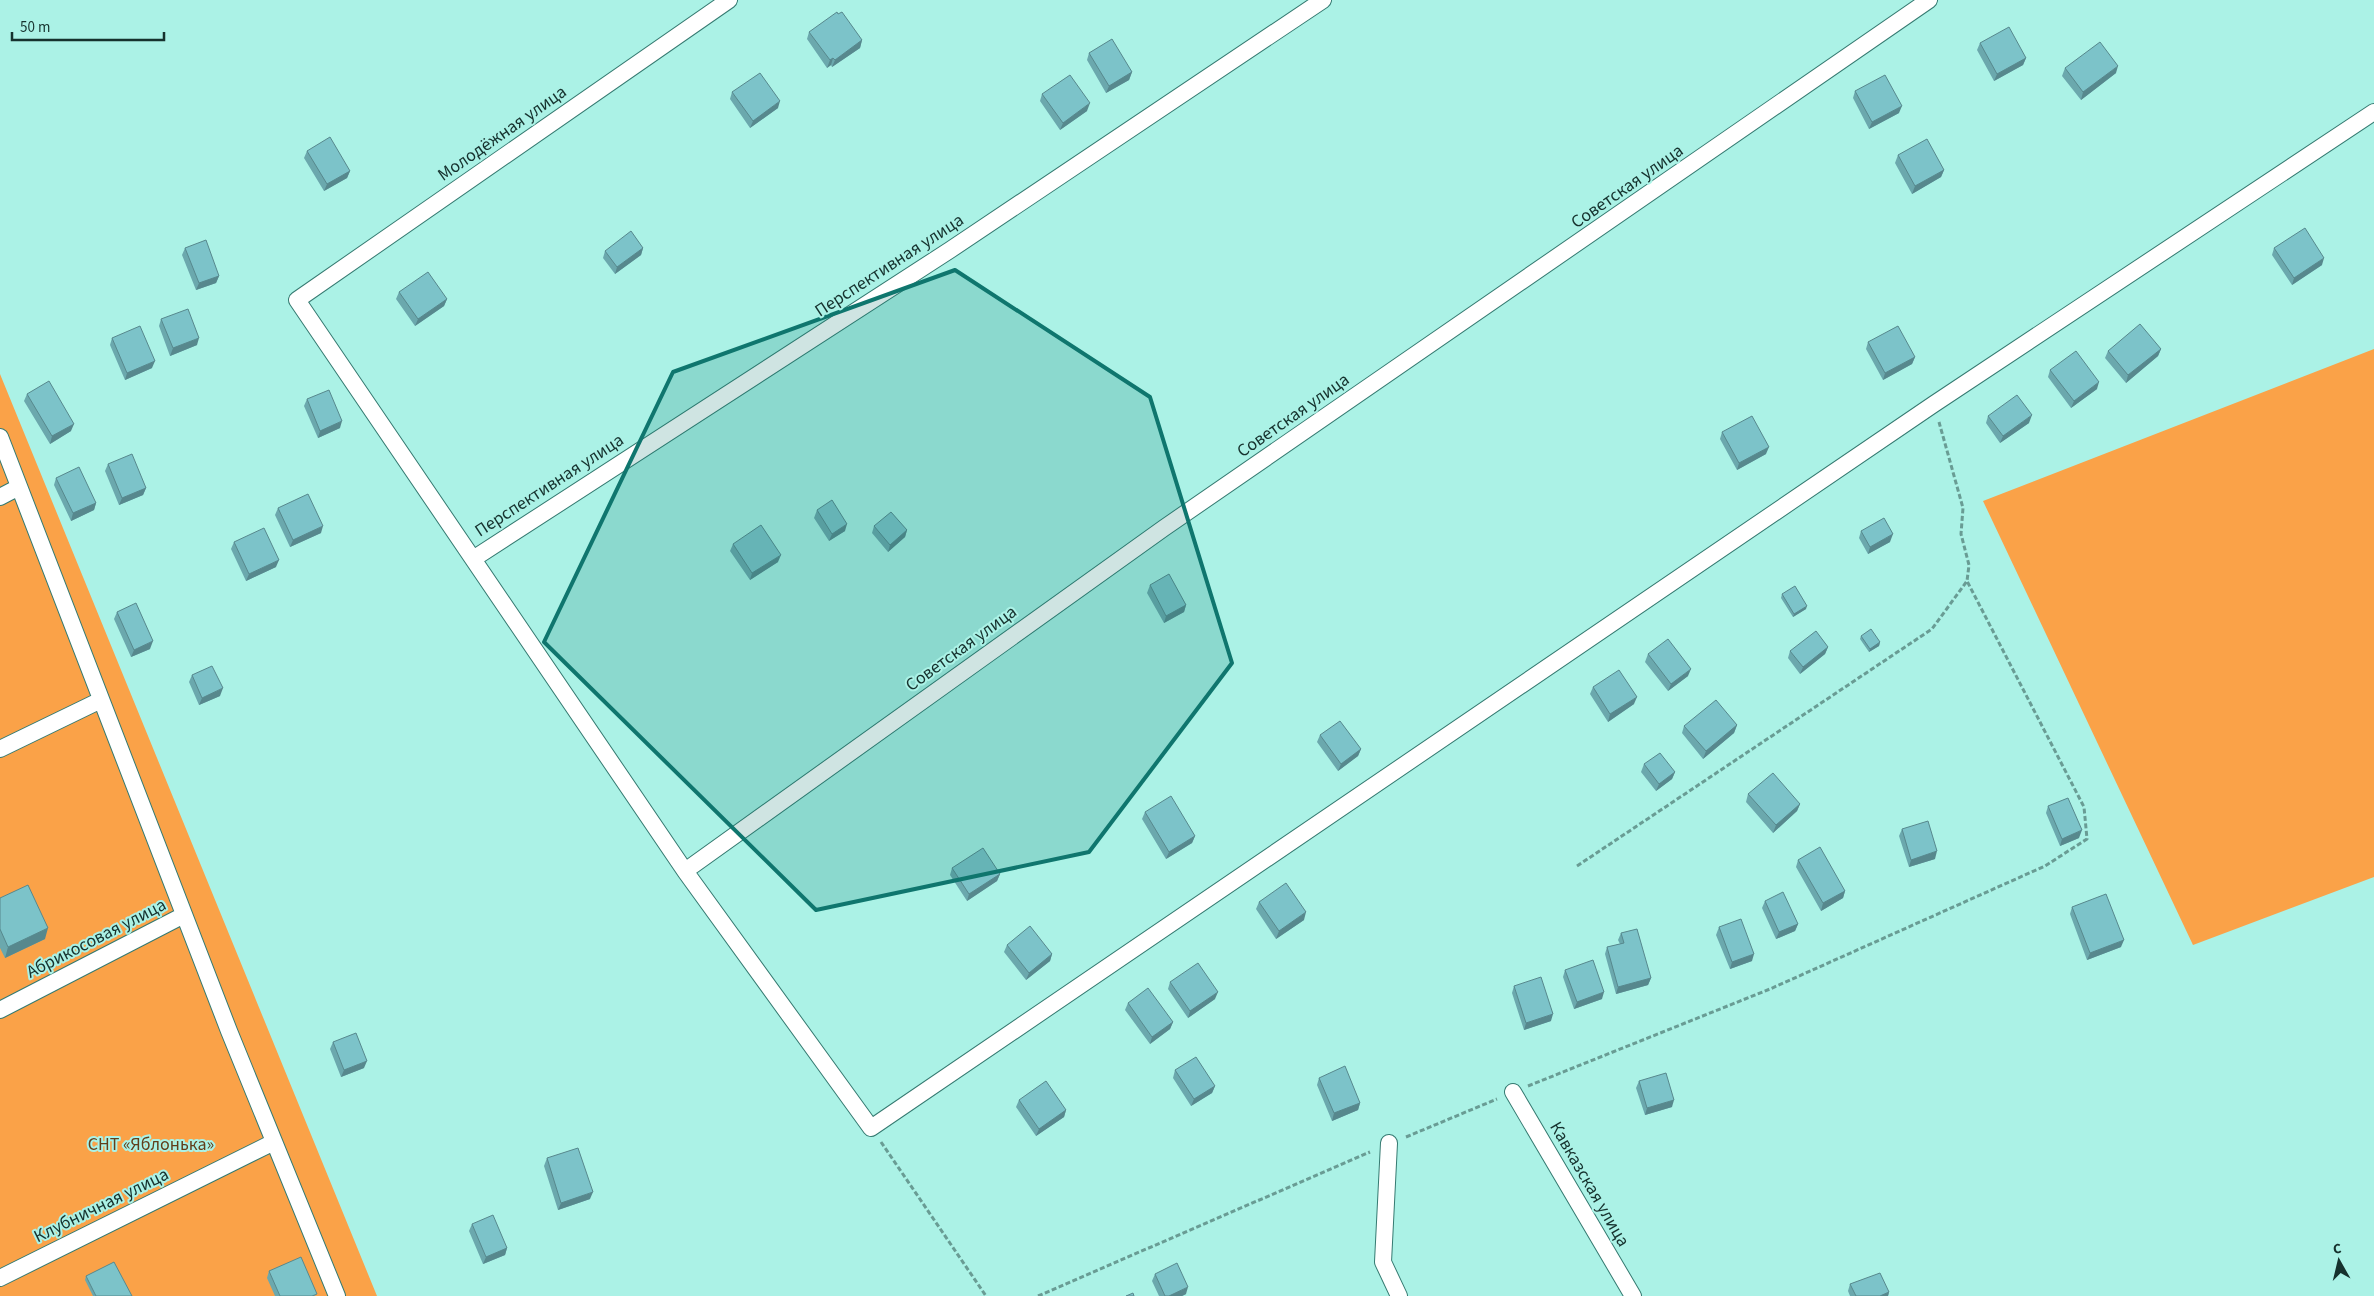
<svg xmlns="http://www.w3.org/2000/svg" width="2374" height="1296" viewBox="0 0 2374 1296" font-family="'Source Sans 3',sans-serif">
  <rect width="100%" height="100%" fill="#abf2e6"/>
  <path fill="#faa248" d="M2374,349V877L2193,945L1983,501Z
    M0,374L377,1296H0Z"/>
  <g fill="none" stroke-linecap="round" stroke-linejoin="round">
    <defs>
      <path id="minor" d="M729,0L297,300L685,871L871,1128L1934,404L2374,112
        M0,437L229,1031L337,1296
        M0,497L19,487
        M473,559L950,250L1323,0
        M0,749L101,700
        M685,871L1164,528L1929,0
        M0,1010L184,915
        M1513,1092L1633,1296
        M1389,1143L1383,1262L1399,1296
        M0,1278L274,1142"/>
    </defs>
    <use href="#minor" stroke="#357a71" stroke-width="18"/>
    <path stroke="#699c94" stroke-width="3" stroke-dasharray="5 2.5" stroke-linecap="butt" d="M1577,866L1932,629L1967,581L1969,565L1961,534L1963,508L1939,422
      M1528,1086L1770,989L2045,866L2087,839L2084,807L1967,581
      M1406,1137L1497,1099
      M881,1142L986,1296
      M1038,1296L1370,1152"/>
    <use href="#minor" stroke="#fff" stroke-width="16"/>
  </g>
  <path fill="#6ba8ad" d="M809,32L862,40L860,48L832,67L831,65L827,68L807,39Z
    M1980,43L2026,58L2023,65L1994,81L1977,50Z
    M1089,53L1132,72L1129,80L1106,93L1087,60Z
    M2065,68L2116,73L2081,100L2062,76Z
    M1855,91L1899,113L1869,129L1853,98Z
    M732,92L778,108L750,128L730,99Z
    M1042,94L1087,111L1060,130L1040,101Z
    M307,151L350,171L347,178L324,191L304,158Z
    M1898,155L1944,170L1941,177L1912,194L1895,163Z
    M185,248L219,276L216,283L196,290L182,255Z
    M643,248L641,255L615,274L603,258L605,251Z
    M2274,248L2322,265L2292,285L2272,255Z
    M399,292L447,299L444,306L415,326L396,299Z
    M161,319L197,345L170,356L159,326Z
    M112,338L152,368L125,380L110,345Z
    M1868,342L1915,357L1912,364L1883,380L1866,349Z
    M2161,349L2158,356L2126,383L2105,358L2108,351Z
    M2050,370L2097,389L2071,408L2048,377Z
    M27,394L71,431L50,444L24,401Z
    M307,399L340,428L318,438L304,406Z
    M1988,416L2029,423L2000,443L1986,423Z
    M1722,432L1766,454L1737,470L1720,439Z
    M108,464L146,488L143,495L119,505L105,471Z
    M56,478L96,503L94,510L71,521L54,485Z
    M278,508L321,533L290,547L275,515Z
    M817,510L845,531L829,541L814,518Z
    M874,526L907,530L905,537L888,552L872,533Z
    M1861,531L1890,542L1868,554L1859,538Z
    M234,542L276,567L246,581L231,549Z
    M733,544L778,562L750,580L730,551Z
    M1150,585L1186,605L1184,612L1164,623L1147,593Z
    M1782,594L1806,609L1793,617L1781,598Z
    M117,612L150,649L131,657L114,619Z
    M1861,636L1880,642L1879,646L1869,652L1860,639Z
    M1828,647L1825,654L1800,674L1788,658L1790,651Z
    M1648,654L1688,676L1668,691L1645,662Z
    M192,675L220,696L199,705L189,682Z
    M1593,687L1634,704L1608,722L1590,694Z
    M1737,725L1734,733L1703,759L1682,733L1684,726Z
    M1320,735L1361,749L1358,756L1338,771L1317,742Z
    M1644,764L1675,772L1672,779L1656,791L1641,772Z
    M1748,794L1800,804L1797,811L1773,833L1746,802Z
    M2048,806L2079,838L2060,846L2046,813Z
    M1145,812L1195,836L1192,843L1166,859L1142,819Z
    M1902,829L1935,859L1909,867L1899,836Z
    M1798,860L1845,891L1843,898L1821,911L1796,867Z
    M952,868L1000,874L997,881L967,901L950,875Z
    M0,898L45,939L5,958L0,948Z
    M1765,901L1798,924L1795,931L1776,939L1762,908Z
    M1259,902L1304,920L1276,939L1256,909Z
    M2072,907L2121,947L2087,960L2070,914Z
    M1719,927L1752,961L1730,969L1716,935Z
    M1621,933L1651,978L1648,985L1616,994L1605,954L1607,947L1620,944L1618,940Z
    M1007,945L1052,954L1050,961L1026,980L1004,952Z
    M1565,970L1602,999L1574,1009L1563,977Z
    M1170,982L1215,999L1188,1018L1168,989Z
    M1514,986L1551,1021L1524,1030L1512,993Z
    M1128,1003L1173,1022L1170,1029L1150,1044L1125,1010Z
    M333,1042L364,1068L341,1077L330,1049Z
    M1175,1070L1215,1086L1212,1093L1191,1106L1173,1078Z
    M1319,1078L1360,1103L1358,1110L1332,1121L1317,1085Z
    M1639,1081L1672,1107L1645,1115L1636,1088Z
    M1019,1100L1066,1110L1064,1117L1036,1136L1016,1107Z
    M547,1158L590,1199L558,1210L544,1166Z
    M472,1224L507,1248L505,1255L483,1264L469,1231Z
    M269,1271L316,1296H275L267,1278Z
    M1155,1274L1186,1294L1182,1296H1159L1152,1281Z
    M86,1276L132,1296H93L85,1280Z
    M1850,1284L1889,1292L1888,1296H1850L1848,1291Z"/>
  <path fill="#57888d" d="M862,40L860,48L832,67L835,60Z
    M833,58L831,65L827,68L830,60Z
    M2026,58L2023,65L1994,81L1997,74Z
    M2118,66L2116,73L2081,100L2083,92Z
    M1132,72L1129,80L1106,93L1109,86Z
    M780,101L778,108L750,128L753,121Z
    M1090,103L1087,111L1060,130L1063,123Z
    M1902,106L1899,113L1869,129L1872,122Z
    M1944,170L1941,177L1912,194L1915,186Z
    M350,171L347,178L324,191L327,184Z
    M643,248L641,255L615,274L617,267Z
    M2324,258L2322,265L2292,285L2294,278Z
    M219,276L216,283L196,290L199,283Z
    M447,299L444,306L415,326L418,319Z
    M199,338L197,345L170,356L173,348Z
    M2161,349L2158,356L2126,383L2128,375Z
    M1915,357L1912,364L1883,380L1885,373Z
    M155,361L152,368L125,380L127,373Z
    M2099,382L2097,389L2071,408L2074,401Z
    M2032,415L2029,423L2000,443L2003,436Z
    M342,421L340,428L318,438L320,431Z
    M74,424L71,431L50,444L52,436Z
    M1769,447L1766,454L1737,470L1739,463Z
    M146,488L143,495L119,505L122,498Z
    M96,503L94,510L71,521L73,513Z
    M847,524L845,531L829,541L832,534Z
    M323,526L321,533L290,547L293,540Z
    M907,530L905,537L888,552L890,545Z
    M1893,534L1890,542L1868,554L1870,547Z
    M781,555L778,562L750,580L752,573Z
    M279,560L276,567L246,581L249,574Z
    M1186,605L1184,612L1164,623L1166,616Z
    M1807,606L1806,609L1793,617L1794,614Z
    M153,641L150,649L131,657L134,650Z
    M1880,642L1879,646L1869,652L1870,649Z
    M1828,647L1825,654L1800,674L1803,667Z
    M1691,669L1688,676L1668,691L1671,684Z
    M223,688L220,696L199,705L202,698Z
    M1637,697L1634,704L1608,722L1610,714Z
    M1737,725L1734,733L1703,759L1706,751Z
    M1361,749L1358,756L1338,771L1341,764Z
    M1675,772L1672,779L1656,791L1659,784Z
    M1800,804L1797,811L1773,833L1776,825Z
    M2082,830L2079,838L2060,846L2062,839Z
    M1195,836L1192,843L1166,859L1169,852Z
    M1937,851L1935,859L1909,867L1911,860Z
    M1000,874L997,881L967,901L969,894Z
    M1845,891L1843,898L1821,911L1823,903Z
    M1306,912L1304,920L1276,939L1279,931Z
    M1798,924L1795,931L1776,939L1779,932Z
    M48,928L45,939L5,958L8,947Z
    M2124,940L2121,947L2087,960L2090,953Z
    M1052,954L1050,961L1026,980L1029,973Z
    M1754,954L1752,961L1730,969L1732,962Z
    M1651,978L1648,985L1616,994L1618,987Z
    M1218,992L1215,999L1188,1018L1190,1011Z
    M1604,992L1602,999L1574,1009L1577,1002Z
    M1553,1014L1551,1021L1524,1030L1526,1023Z
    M1173,1022L1170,1029L1150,1044L1152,1037Z
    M367,1061L364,1068L341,1077L344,1070Z
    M1215,1086L1212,1093L1191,1106L1194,1099Z
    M1674,1100L1672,1107L1645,1115L1647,1108Z
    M1360,1103L1358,1110L1332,1121L1334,1113Z
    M1066,1110L1064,1117L1036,1136L1039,1129Z
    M593,1192L590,1199L558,1210L561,1203Z
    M507,1248L505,1255L483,1264L486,1257Z
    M1188,1287L1186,1294L1182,1296H1169Z
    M1889,1292L1888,1296H1880Z"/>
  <path fill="#7cc3c9" stroke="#57888d" d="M837,12L838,14L842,12L862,40L835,60L833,58L830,60L809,32Z
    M2009,27L2026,58L1997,74L1980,43Z
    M1112,39L1132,72L1109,86L1089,53Z
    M2100,42L2118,66L2083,92L2065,68Z
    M760,73L780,101L753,121L732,92Z
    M1070,75L1090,103L1063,123L1042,94Z
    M1885,75L1902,106L1872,122L1855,91Z
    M330,137L350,171L327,184L307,151Z
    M1927,139L1944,170L1915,186L1898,155Z
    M2305,228L2324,258L2294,278L2274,248Z
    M631,231L643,248L617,267L605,251Z
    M206,240L219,276L199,283L185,248Z
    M428,272L447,299L418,319L399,292Z
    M188,309L199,338L173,348L161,319Z
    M2140,324L2161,349L2128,375L2108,351Z
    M140,326L155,361L127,373L112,338Z
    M1898,326L1915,357L1885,373L1868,342Z
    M2076,351L2099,382L2074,401L2050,370Z
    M49,381L74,424L52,436L27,394Z
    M329,390L342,421L320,431L307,399Z
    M2017,395L2032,415L2003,436L1988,416Z
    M1752,416L1769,447L1739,463L1722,432Z
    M132,454L146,488L122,498L108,464Z
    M79,467L96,503L73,513L56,478Z
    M308,494L323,526L293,540L278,508Z
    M832,500L847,524L832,534L817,510Z
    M891,512L907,530L890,545L874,526Z
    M1884,518L1893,534L1870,547L1861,531Z
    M761,525L781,555L752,573L733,544Z
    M264,528L279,560L249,574L234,542Z
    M1169,574L1186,605L1166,616L1150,585Z
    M1795,586L1807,606L1794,614L1782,594Z
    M136,603L153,641L134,650L117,612Z
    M1871,629L1880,642L1870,649L1861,636Z
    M1816,631L1828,647L1803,667L1790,651Z
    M1668,639L1691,669L1671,684L1648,654Z
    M212,666L223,688L202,698L192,675Z
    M1619,670L1637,697L1610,714L1593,687Z
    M1716,700L1737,725L1706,751L1684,726Z
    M1340,721L1361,749L1341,764L1320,735Z
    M1660,753L1675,772L1659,784L1644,764Z
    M1773,773L1800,804L1776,825L1748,794Z
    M1171,796L1195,836L1169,852L1145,812Z
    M2068,798L2082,830L2062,839L2048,806Z
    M1928,821L1937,851L1911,860L1902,829Z
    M1820,847L1845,891L1823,903L1798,860Z
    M983,848L1000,874L969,894L952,868Z
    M1286,883L1306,912L1279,931L1259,902Z
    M28,885L48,928L8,947L0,929V898Z
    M1783,892L1798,924L1779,932L1765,901Z
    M2106,894L2124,940L2090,953L2072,907Z
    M1741,919L1754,954L1732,962L1719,927Z
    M1030,926L1052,954L1029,973L1007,945Z
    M1637,929L1651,978L1618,987L1607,947L1624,943L1621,933Z
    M1593,960L1604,992L1577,1002L1565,970Z
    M1198,963L1218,992L1190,1011L1170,982Z
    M1541,977L1553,1014L1526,1023L1514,986Z
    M1148,988L1173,1022L1152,1037L1128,1003Z
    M356,1033L367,1061L344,1070L333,1042Z
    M1196,1057L1215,1086L1194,1099L1175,1070Z
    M1345,1066L1360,1103L1334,1113L1319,1078Z
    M1666,1073L1674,1100L1647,1108L1639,1081Z
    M1046,1081L1066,1110L1039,1129L1019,1100Z
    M578,1148L593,1192L561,1203L547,1158Z
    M493,1215L507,1248L486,1257L472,1224Z
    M301,1257L317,1294L312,1296H280L269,1271Z
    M114,1262L132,1296H96L86,1276Z
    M1177,1263L1188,1287L1169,1296H1165L1155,1274Z
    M1880,1273L1889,1292L1880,1296H1856L1850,1284Z
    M1133,1293L1134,1296H1126Z"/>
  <path fill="#0f766e" fill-opacity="0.2" stroke="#0f766e" stroke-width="4" stroke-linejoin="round" d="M955,270L1150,397L1232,663L1089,852L816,910L544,642L673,372Z"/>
  <g text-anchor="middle" stroke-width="4" stroke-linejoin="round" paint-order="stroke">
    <g font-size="18" fill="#16322e" stroke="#abf2e6">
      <text transform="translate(502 133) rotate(-35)" y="6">Молодёжная улица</text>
      <text transform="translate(1627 186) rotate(-35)" y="6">Советская улица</text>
      <text transform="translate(889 265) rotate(-33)" y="6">Перспективная улица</text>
      <text transform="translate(1293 415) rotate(-35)" y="6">Советская улица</text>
      <text transform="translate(549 485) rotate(-33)" y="6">Перспективная улица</text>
      <text transform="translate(961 648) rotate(-36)" y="6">Советская улица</text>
      <text transform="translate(96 938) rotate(-27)" y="6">Абрикосовая улица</text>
      <text transform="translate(1590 1184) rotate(60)" y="6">Кавказская улица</text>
      <text transform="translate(101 1205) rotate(-26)" y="6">Клубничная улица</text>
    </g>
    <g font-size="18" fill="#623e1a" stroke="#abf2e6">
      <text x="151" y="1150">СНТ «Яблонька»</text>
    </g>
  </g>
  <g transform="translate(2339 1261) rotate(352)" stroke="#abf2e6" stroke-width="4" paint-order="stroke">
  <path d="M0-4L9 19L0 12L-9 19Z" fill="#16322e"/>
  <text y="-8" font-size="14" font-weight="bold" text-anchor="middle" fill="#16322e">С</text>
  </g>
  <path d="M12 32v8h152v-8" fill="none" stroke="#16322e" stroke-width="2.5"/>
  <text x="20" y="32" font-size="15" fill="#16322e" stroke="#abf2e6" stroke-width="4" paint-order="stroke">50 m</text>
</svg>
